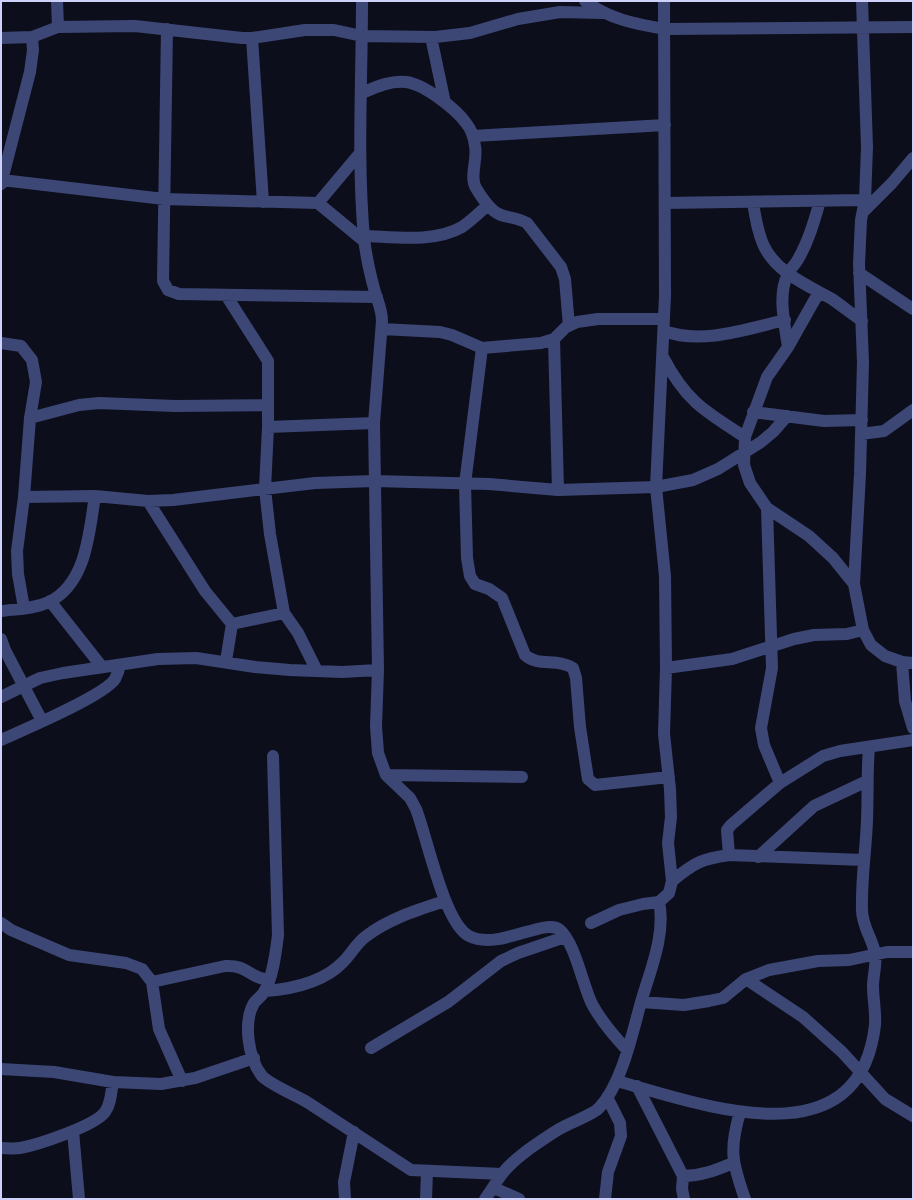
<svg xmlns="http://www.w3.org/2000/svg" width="914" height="1200" viewBox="0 0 914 1200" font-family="'DM Sans',sans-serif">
  <rect width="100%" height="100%" fill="#0d0e1c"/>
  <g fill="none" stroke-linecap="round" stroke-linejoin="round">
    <path stroke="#3d4776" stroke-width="12" d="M57,1L58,27
      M362,1C362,80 357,159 364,238C366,256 370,274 375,292C378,302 382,310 382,321L374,423L378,670L376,726L378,753L386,775L410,798L416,809C427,837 444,923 469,936C499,951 545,917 560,930C575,943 583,986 592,1004C601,1021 614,1036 627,1050
      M585,1C609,19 635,24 665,29L913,27
      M167,29L163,281L168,290L179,294L377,297
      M431,37L445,103
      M1,38L32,37L58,27L135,26L242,38H252L305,30H334L362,36L435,37L470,33L518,19L560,12L603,13
      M252,38L263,202
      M362,93C376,87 391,80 406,82C424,84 456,109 466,123C471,129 474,138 475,146C478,159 469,177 476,188C482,198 490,211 501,215C510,218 518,218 527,223L561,267L565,279L569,326
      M473,136L665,125
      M2,180L164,199L318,203L364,241
      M1,184L30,72L33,50L32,37
      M753,202C755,216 757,230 763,244C775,272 807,285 832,299C842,306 852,314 862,321
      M318,203L360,153
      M665,203L865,200
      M863,212L892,183L913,158
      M364,236C395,237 434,243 462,227C471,221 480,212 488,205
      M859,273L913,309
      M819,292L788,347L767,377L745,437L744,465L750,483L767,508L809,536L833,558L854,584L863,630L871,645L885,656L902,662L913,663
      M226,295L268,361V427L265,489L270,534L284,613L298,633L317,671
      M382,329L440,332L452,335L482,348L541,343L554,339L566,327L577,322L598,319H664
      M664,331C702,345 747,329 785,320
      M554,339L558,490
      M1,343L21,346L32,360L36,382L30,418L24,497L17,551L18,574L24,608
      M788,347C785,325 777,295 788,274C790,269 794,266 797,261C808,243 814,222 820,201
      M482,348L465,484L467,558L470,576L475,584L489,589L502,598L525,655C538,667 557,658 573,668L576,678L580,727L588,779L595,785L669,777
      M663,357C686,401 704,411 745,437
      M753,412L824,421L862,420
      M30,418L79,405L99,403L175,406L268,405
      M268,427L374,423
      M861,434L884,431L913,410
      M24,497L95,496L148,501L173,500L315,483L374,481L489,484L558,490L656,487L693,480L718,469L761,442L773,432L787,416
      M148,501L205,591L232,624L226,661
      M767,508L772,668L761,728L764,745L780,783
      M854,584L860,474L863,362L859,264L861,220L865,200L867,147L862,1
      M50,601L102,667
      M1,611C17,609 34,609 49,602C87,583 89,532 95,496
      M232,624L284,613
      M1,639L5,650L42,721
      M902,662L905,701L913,728
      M666,668L732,659L794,639L814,635L847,634L863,630
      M1,697L40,678L63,673L158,659L196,658L255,667L290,670L342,672L378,670
      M1,740C23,730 104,696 115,679C117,675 119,670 120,665
      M273,756L278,935C276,951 273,978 264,992C262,996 257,999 254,1003C243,1022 248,1058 262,1076C269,1084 295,1095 307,1102L411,1170L502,1174
      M386,775L522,777
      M729,855L727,830L731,825L780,783L823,756L840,751L913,740
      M758,857L814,806L867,781
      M672,881C694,863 701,859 729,855L864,860
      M1,923L11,930L69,955L126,963L142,969L152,982L159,1029L182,1081
      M591,923L619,910L643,904L659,902L669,893L672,881L668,843L671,817L670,789L664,734L666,668L665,576L656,487L665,296L664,1
      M746,979L803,1017L842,1052L885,1099L913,1116
      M152,982L225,966C249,965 247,977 268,980
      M265,991C292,989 323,983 343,962C351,954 356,944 365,937C388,919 417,910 445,901
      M641,1002L684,1005L709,1001L723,998L746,979L769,970L818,961L849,960L887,952H913
      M371,1048L448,1002L501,961L518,953L565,937
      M1,1069L54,1072L113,1082L161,1084L195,1078L254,1058
      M617,1081C701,1104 859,1164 875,1025C876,1012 873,999 873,986C873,976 877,963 875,953C872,938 862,926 862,910C861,880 866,850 867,820C868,795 867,771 869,747
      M637,1086L683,1176L682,1189L684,1199
      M740,1112C729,1150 732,1162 745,1199
      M73,1131L79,1199
      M1,1148C7,1148 14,1149 20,1148C37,1145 95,1126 105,1112C111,1104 111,1092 113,1082
      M683,1176C702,1176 716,1170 733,1163
      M494,1188L519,1199
      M345,1199L344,1182L354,1132
      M426,1199L427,1172
      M485,1199C491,1191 496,1182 502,1174C515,1157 538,1143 556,1131C568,1123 591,1116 599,1108C622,1084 632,1034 641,1002C650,971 666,934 659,902
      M605,1199L608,1172L621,1136L620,1123L608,1099"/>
  </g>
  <rect width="914" height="1200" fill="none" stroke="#ced2fa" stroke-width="4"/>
</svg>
